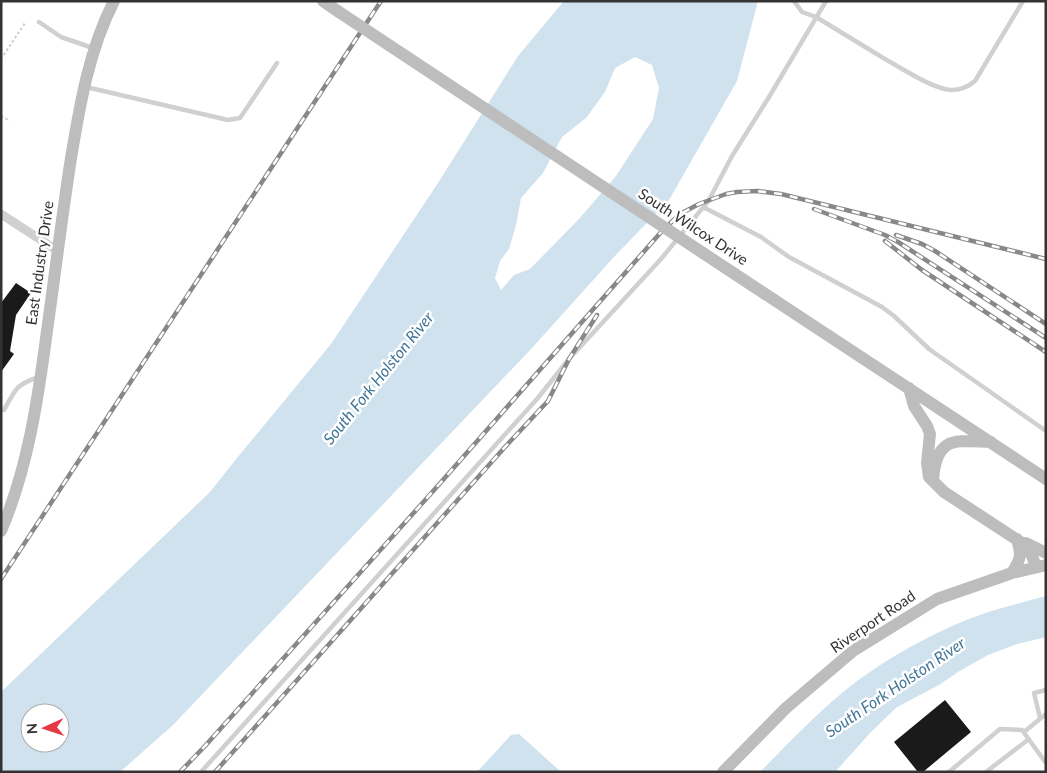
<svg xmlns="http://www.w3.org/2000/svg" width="1047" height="773" viewBox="0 0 1047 773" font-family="Lato,sans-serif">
  <rect width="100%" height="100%" fill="#fff"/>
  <path fill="#cfe2ee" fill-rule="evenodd" d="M564,1H758L737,81L669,200L613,258L532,348L173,725L120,772H1V692L210,492L237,458L331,344L438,183L518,56ZM635,57L652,65L659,88L653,119L616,176L579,219L530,269L514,275L501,290L495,278L500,261L509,249L516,225L521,198L543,173L562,137L586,118L605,92L615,68ZM30,713H60V743H30Z
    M1046,596V637L1017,644L988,655L958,672L939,685L897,707L871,732L835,772H760C787,745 813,717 842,693C878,663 926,636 969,619C994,609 1020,603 1046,596Z
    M519,734L561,772H477L511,735Z"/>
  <path fill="#1a1a1a" d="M16,283L31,293L16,315L10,351L14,354L1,372V303Z
    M945,700L971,732L923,772H918L894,742Z"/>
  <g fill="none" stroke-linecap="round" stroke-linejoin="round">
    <path stroke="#cdcdcd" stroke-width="2" stroke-dasharray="2.5 2.5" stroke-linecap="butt" d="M1,59L25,23
      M1,116L10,121"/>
    <path stroke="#d0d0d0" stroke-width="4.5" d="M794,1L802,12L816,17C839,31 862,45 885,59C901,68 933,89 951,90C961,90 968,87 975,81L1023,1
      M39,22L61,37L93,48
      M86,87L228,120L240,118L277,63
      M703,207L761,237L789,257L882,307L894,316L929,349L1046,431
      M4,410C16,389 15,385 39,377
      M1040,718L1034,693L1046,690
      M1024,732L1046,714
      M201,772L537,399L569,359L661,259L709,200L732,156L769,97L826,1
      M949,772L1000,729L1022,730L1046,763
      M986,772L1029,739"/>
    <path stroke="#d0d0d0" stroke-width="9" d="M1,214L58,251"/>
    <path stroke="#bdbdbd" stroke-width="12" d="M323,1L339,12
      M703,253L1046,479
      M909,388L914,406L927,426L930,434L927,463L929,477L944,492L1025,545L1031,553L1036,567
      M933,479C937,435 955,441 991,442
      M1,531C28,468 38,399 47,331C55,274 62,216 71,158C80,104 89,50 114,1
      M1026,543L1046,553
      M1012,573C1021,558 1022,556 1017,539
      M723,772L786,708L853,651L937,599L1012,573L1046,565"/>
    <defs>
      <path id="rail" d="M814,209L885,235L898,242L1046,338
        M896,235L922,244L935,251L1046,324
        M885,241L922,270L1046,352
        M1,579L381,1
        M180,772L205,746L435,489L662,231L680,214L699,204L726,194L737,192L757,191L781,194L1046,259
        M215,772L505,447L548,401L569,359L597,315"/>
    </defs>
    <use href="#rail" stroke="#888" stroke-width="4.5"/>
    <use href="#rail" stroke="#fff" stroke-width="2.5" stroke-dasharray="8" stroke-linecap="butt"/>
    <path stroke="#bdbdbd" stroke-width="12" d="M339,12L703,253"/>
  </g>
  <g text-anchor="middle" stroke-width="5" stroke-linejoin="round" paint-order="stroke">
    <g font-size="15" fill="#333" stroke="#fff">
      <text transform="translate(693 227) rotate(33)" y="5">South Wilcox Drive</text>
      <text transform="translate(40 263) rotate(-82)" y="5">East Industry Drive</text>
      <text transform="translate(873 622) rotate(-34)" y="5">Riverport Road</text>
    </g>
    <g font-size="16" font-style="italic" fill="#3f7597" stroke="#fff">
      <text transform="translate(378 378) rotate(-51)" y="6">South Fork Holston River</text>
      <text transform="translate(895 687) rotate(-34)" y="6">South Fork Holston River</text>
    </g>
  </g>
  <rect width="1047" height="773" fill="none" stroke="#333333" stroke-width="5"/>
  <g transform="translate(45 728) rotate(267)"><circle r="24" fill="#ffffff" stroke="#adadad"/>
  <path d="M0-4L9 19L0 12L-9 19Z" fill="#e63946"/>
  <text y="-8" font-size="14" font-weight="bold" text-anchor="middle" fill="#333333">N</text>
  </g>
</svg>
